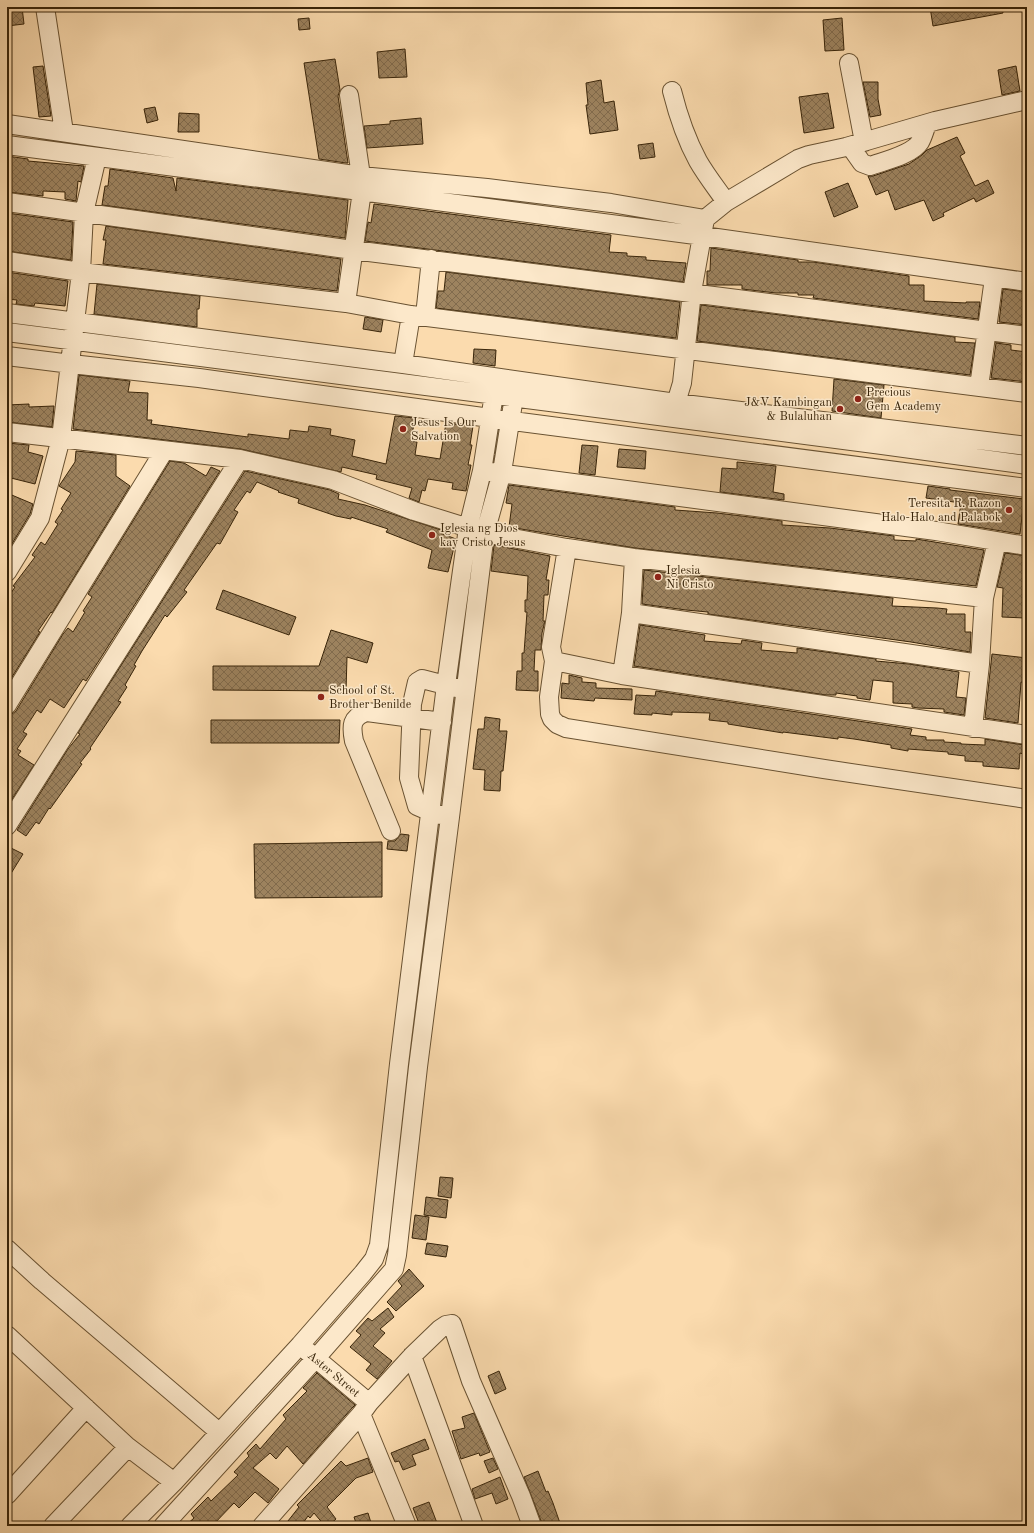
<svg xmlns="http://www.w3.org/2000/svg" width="1034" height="1533" viewBox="0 0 1034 1533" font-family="'Old Standard TT',serif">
  <defs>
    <pattern id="building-cross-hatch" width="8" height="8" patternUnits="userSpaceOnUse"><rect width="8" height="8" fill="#9d835f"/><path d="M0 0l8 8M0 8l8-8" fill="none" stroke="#816b4d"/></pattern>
  </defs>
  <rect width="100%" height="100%" fill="#fbdbae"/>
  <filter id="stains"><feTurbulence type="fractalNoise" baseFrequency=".005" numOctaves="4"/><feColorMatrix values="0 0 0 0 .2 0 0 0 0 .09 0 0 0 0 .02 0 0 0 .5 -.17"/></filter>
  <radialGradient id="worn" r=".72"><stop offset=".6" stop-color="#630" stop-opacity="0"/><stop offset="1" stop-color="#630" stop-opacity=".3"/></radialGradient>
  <path fill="url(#building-cross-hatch)" stroke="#382409" d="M7,7H22L24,24L7,26Z
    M930,7H1002L1003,13L933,26Z
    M309,18L310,29L299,30L298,19Z
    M842,18L844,50L825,51L823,20Z
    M405,49L407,77L379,78L377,52Z
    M335,59L340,90L338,96L348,163H346L319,159L304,63Z
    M43,66L51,116L39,117L33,67Z
    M1016,66L1020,91L1002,95L998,70Z
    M601,80L604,103L614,101L618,130L590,134L586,105H588L586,83Z
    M863,82H878V99L881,115L870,117Z
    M828,93L834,128L804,133L799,97Z
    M155,107L158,120L147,123L144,109Z
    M179,113L199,114V132H178Z
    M421,118L423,144L367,148L364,126L390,124V121Z
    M957,137L965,153L960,156L975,186L988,180L994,193L976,202L974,198L943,213L944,216L933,221L924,200L895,210L888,190L876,195L868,176H873L909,164L922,155L927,150Z
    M653,143L655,157L640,159L638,145Z
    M7,156L28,159V161L84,166L81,182L78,181L76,201L65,199V192L43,191V196L7,192Z
    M110,169L173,178L176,191L177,178L348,200L345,238L102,205L105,186H108Z
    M848,183L858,207L834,217L825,192Z
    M374,204L611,235L609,252L627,253V256L646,257V260L686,263L683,282L365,241L368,222L371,223Z
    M7,213L73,222L71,260L7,251Z
    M106,226L341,259L337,291L103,264L106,240H103Z
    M711,248L798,260V262H813L909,276V285H924V301L966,303V302H980L978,319L813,298L814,295H798V293H776L742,289V285H707V271H710Z
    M7,272L68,281L65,306L35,303L34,306L16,304L17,300L7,299Z
    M446,272L680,302L676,338L436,308L438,291H444Z
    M97,284L200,296L199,309H197V327L94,314Z
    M1003,289L1027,292V325L999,322Z
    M701,305L955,337V342L975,343L970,375L697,341Z
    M365,317L383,320L381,332L363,329Z
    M996,343L1011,345V350L1027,352V382L991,378Z
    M474,349L496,350L495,366L473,363Z
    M79,375L130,381L128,392L148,393L147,420H152L151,424L248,437V434L289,439L290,430L308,432L309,426L331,429L330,435L355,440L352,456L386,464L395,416L415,418L411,441L417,442L415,455L440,459L446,423L473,426L470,445H472L468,465H471L466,491L452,489L453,483L428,479L425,491L422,490L419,502L409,498L412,488L376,479L377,475L342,467L341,472L241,449L73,429Z
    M834,379L884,385L881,418L832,411Z
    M29,404V407L54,406L52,427L7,422V405Z
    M7,443L29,445L28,452L43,456L35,484L7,477Z
    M582,445L598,446L595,475L579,473Z
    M619,449L646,451L645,469L617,467Z
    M76,451L116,455V476L130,486L52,613L51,612L38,631L40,632L7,685V599L15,587L13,586L35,557L32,555L41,542L45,545L58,524L55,522L63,510L61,509L71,493L59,486L75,462Z
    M170,461L184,463L206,476L211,467L220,471L86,681L83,679L64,708L50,699L41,713L37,710L23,732L27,734L17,749L21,751L18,755L34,765L12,799L7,796V715L12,714L16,711L63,634L68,628L73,632L85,612L83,611L92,597L88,594Z
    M737,462L776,466L773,492L784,494V500L720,492L722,468L737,469Z
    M245,471L330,490L339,494L338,499L365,505L441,530L440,533L456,539L448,572L428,568L432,550L386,532L388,529L351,517V519L336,516L298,503L299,499L278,492L279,491L257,482L250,493L247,491L234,510L238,512L220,544L217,543L184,590L187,592L167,617L165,615L142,651L134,665L136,666L125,685L127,687L118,701L121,702L90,748L91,749L80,763L82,764L50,809L49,808L39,824L36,822L26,836L17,830L68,749L80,734L78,733Z
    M509,485L675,507V510L717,513L782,521V525L830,528L894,536V540L916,541V539L984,550L976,586L635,548L509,527L512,504L506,503Z
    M928,486L950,489V490L1024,499L1020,534L958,524L961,503L926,498Z
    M7,493L33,504L30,514L7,552Z
    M494,545L550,556L546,580H549L548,595H544L543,621H545L542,633L541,650H535L534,671H538V691L516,690L517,671H522V653H524L527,612H525V600H527L528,576L491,571Z
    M1005,553L1027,556V610H1025V618L1002,617L1003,588L997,587Z
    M644,570L893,598L892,606L937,608L947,609L946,614H965V632H971L970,652L911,642L708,614V612L686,610L642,604Z
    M223,590L296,617L289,635L216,609Z
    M640,625L705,635L704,641L741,644L742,640L762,643L761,650L797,653V648L876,659V661L909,664L959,672L956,697L966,698L964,715L944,712V709L918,708L912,707V704L893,703V682L873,680L870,700L857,698V696L836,693V695H826L634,666Z
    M331,630L373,643L367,663L347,657L346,691L213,690V666H319Z
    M992,654L1027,658V683L1021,682L1018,723L985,718Z
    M569,675L582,678V682L596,683V688L632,689V700L595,698L594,701L561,698L562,683L569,684Z
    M656,691L912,729L910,735L926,737V740H944V742L961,743V744L985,745V739L1024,745L1023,754L1020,753L1019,769L983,766V762L965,761V756L948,754V752L908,749V751L891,748V745L854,739L838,737V739L783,732V733L728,724V722L709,720L710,713L672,712V715L652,713V715L634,714L636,695L655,696Z
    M485,717L500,719L499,731H507L503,771H501L500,791L484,790L485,770L473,769L478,729H484Z
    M211,720H340L339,743H211Z
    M401,834L409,835L407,851L387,849L388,841H395Z
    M382,842V897L255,898L254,844Z
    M7,846L23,854L7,880Z
    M440,1177L453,1178L451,1198L438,1196Z
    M426,1197L448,1200L446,1218L424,1215Z
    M415,1215L429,1217L426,1240L412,1238Z
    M427,1243L448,1246L446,1257L425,1254Z
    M409,1269L424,1286L396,1311L387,1302L402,1286L398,1281Z
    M388,1308L394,1317L380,1329L385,1333L373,1346L392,1361L377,1379L366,1370L371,1364L350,1347L361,1335L356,1331L368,1318L372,1321Z
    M499,1371L506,1389L495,1394L488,1376Z
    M317,1373L355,1405L353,1407L303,1464L287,1446L276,1459L270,1453L253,1468L279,1489L268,1503L255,1492L239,1508L234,1503L212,1526H185L194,1518L191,1514L208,1497L211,1501L238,1475L234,1472L249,1456L247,1453L256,1444L260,1449L286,1419L283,1415L307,1391L303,1388Z
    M474,1413L490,1452L480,1456L479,1453L461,1459L452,1431L465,1428L462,1417Z
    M425,1439L429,1449L412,1455L416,1465L403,1470L399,1461L395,1462L391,1453Z
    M368,1458L373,1472L356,1478L327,1507L336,1519L328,1526H325L314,1513L310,1518L308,1516L301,1526H284L299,1507L297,1505L341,1461L346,1466Z
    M493,1458L498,1469L489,1473L484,1461Z
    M538,1471L546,1492L548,1491L553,1503L561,1526H543L524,1477Z
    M500,1477L508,1499L496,1504L492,1493L475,1499L472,1489Z
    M429,1502L437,1523L427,1526H420L413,1508Z
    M368,1513L372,1526H357L354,1517Z"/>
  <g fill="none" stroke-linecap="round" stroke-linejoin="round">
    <defs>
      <path id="minor" d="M45,7L64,132
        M849,63L864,142
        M672,91C678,115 686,139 698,161C706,175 717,189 726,202
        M349,95L361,176
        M7,124L361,176L487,188L611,203L705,219
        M7,145L703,236L1027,282
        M850,146L862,163L870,166C884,161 912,155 920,142C923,137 925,129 927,124
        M7,202L353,250L1027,336
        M7,261L81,272L346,303L411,315L1027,393
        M346,303L362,191
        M7,313L403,364L676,403L1027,446
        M425,316L431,259
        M7,332L882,445L1027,465
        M7,356L71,364L199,378L490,418L1027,488
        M403,364L411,315
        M979,387L994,278
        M676,403L682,383L692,292L705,219L726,202L798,159L809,155L846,147L935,121L1027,100
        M7,432L240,459L333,480L414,511L485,533L567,548L634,558L984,598
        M491,472L936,531L1027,546
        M567,548L551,647L554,661L549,697L550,714L552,719L557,724L566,728L824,769L1027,799
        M7,572L40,518L61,438L81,272L84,213L97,157
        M631,613L980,664
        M554,661L622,675L1027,735
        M622,675L631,613L634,558
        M7,705L164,451
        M973,728L980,664L984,598L997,541
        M442,815L431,812L417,806L409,778L412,704L417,682L422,679L457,688
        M7,826L240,459
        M391,831L354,741C351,726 351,717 367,712L442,722
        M7,1249L42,1281L219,1432
        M7,1335L128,1447L174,1482
        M307,1351L369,1403
        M412,1356L474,1526
        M361,1414L407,1526
        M7,1495L86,1408
        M53,1526L128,1447
        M130,1526L174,1482L300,1345L363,1273L374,1259L379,1245L399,1064L446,685L468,528L482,471L494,394
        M163,1526L316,1358L394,1269L397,1255L418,1067L450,817L485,533L502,472L514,397
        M262,1526L361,1414L369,1403L412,1356L440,1329L446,1325L452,1324L471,1381L521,1496L532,1526"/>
    </defs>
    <use href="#minor" stroke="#695232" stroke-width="20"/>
    <path stroke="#382409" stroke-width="2.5" stroke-dasharray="3 2" stroke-linecap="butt" d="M1027,904V908"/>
    <use href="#minor" stroke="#fce8ca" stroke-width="18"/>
  </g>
  <g fill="#8f2418" stroke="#fce8ca" stroke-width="1.5">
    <circle cx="858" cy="399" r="4"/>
    <circle cx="840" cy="409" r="4"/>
    <circle cx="403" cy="429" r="4"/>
    <circle cx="1009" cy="510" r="4"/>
    <circle cx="432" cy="535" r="4"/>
    <circle cx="658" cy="577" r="4"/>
    <circle cx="321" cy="697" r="4"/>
  </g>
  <g text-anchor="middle" stroke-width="3" stroke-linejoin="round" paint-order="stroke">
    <g font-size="12" fill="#382409" stroke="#fce8ca" text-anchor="start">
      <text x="866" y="396">Precious<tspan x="866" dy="14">Gem Academy</tspan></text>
      <text x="832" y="406" text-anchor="end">J&amp;V Kambingan<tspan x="832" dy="14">&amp; Bulaluhan</tspan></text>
      <text x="411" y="426">Jesus Is Our<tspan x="411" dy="14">Salvation</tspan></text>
      <text x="1001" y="507" text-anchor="end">Teresita R. Razon<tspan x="1001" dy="14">Halo-Halo and Palabok</tspan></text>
      <text x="440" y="532">Iglesia ng Dios<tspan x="440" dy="14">kay Cristo Jesus</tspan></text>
      <text x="666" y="574">Iglesia<tspan x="666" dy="14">Ni Cristo</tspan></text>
      <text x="329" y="694">School of St.<tspan x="329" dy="14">Brother Benilde</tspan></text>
    </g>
    <g font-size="12" fill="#382409" stroke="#fce8ca">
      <text transform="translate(334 1374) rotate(40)" y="4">Aster Street</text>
    </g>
  </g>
  <rect width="1034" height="1533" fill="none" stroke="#fbdbae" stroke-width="24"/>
  <rect x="8" y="8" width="1018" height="1517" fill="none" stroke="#382409" stroke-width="2"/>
  <rect x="12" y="12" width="1010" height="1509" fill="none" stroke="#382409"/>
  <rect width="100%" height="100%" filter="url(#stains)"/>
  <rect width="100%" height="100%" fill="url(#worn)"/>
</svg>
